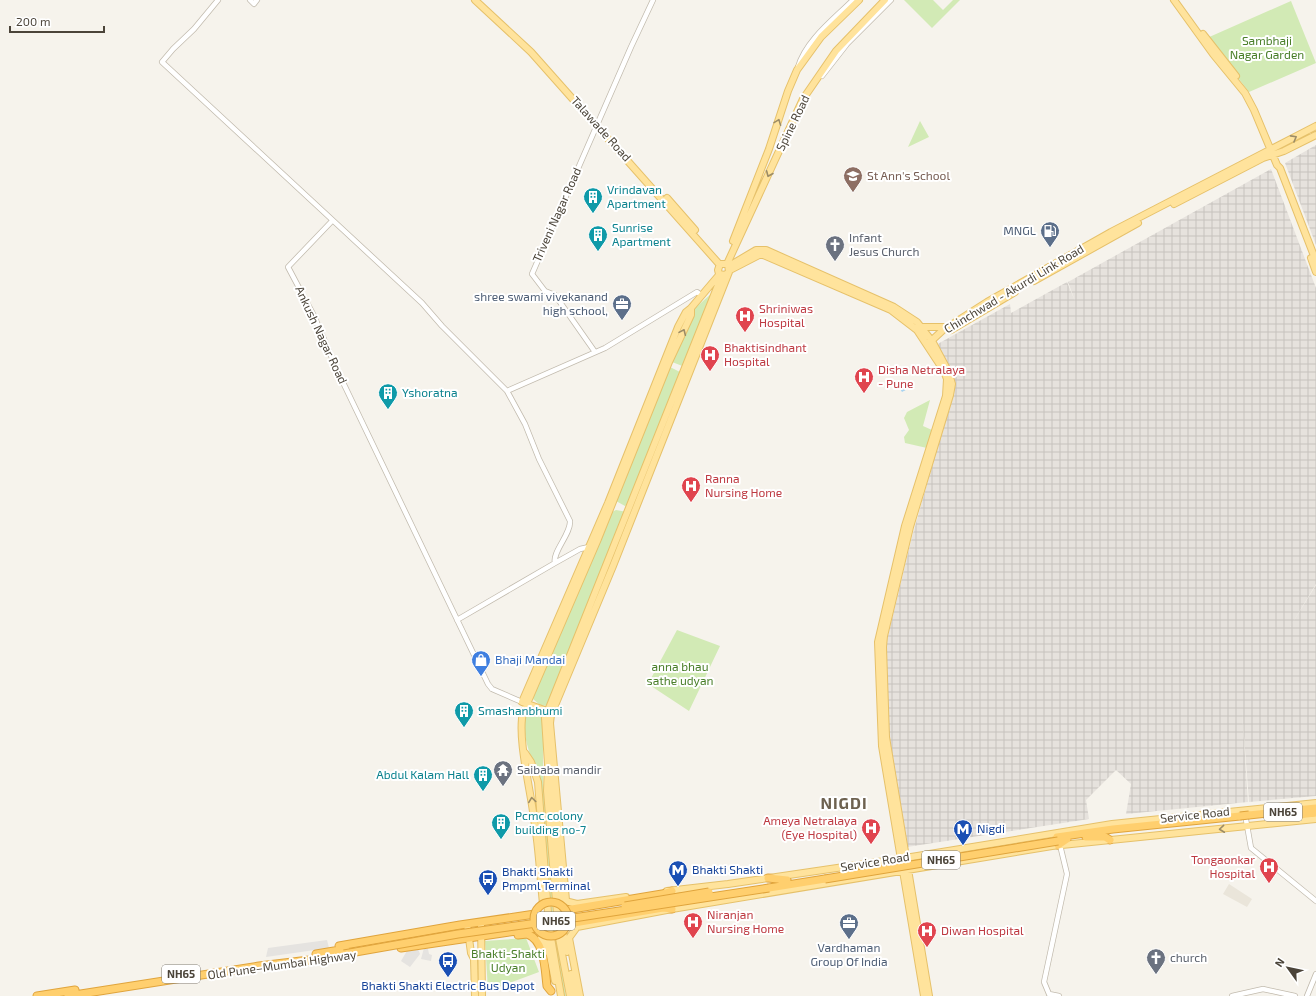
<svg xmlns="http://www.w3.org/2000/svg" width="1316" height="996" viewBox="0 0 1316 996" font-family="'Exo 2',sans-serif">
  <defs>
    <pattern id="industrial-grid" width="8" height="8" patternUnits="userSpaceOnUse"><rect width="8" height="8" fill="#e6e2dd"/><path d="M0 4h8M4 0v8" fill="none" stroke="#c7c3be"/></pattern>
    <pattern id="water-ripples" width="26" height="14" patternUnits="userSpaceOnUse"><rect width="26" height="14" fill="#a9d4f2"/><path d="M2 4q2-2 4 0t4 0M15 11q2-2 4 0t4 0" fill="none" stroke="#8caec5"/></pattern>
  </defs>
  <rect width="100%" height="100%" fill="#f6f3ec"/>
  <path fill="#eae5da" d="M1229,884L1252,899L1247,907L1223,894Z"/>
  <path fill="url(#industrial-grid)" d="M1316,145V245L1285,163Z
    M1271,169L1316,288V584L1290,627L1316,585V796L1249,802L1242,710L1248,802L1126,814L1131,784L1116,770L1086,800L1089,819L907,847L887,721L886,643L912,537L953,392L934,346L1010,304L1011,313L1067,282L1075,301L1068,282Z"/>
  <path fill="#d2eab5" d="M904,0H933L943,10L953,0H960L932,28Z
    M1291,1L1316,63L1249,92L1207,38Z
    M920,121L929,137L908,147Z
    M712,293L685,367L672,362L693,310Z
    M670,367L682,373L630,503L625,506L616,501Z
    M930,400L923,426L932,430L927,448L905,443L904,437L909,430L904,418L907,412Z
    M616,510L627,512L547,706L540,705L533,699L534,693L610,513Z
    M677,630L720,646L689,711L648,684Z
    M534,712L543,718V783L549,843L553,913L566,996H562L551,930L534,766C528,749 522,732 525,713Z
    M526,938L539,972L488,991L485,941Z"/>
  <path fill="#e5e3e0" d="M327,940L329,948L266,957L268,948Z
    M424,948L428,949L429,954L432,955L431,961L421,959Z
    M408,949H418L420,954L410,967L401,961Z"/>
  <path fill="url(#water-ripples)" d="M910,381L913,386L902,392L899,387Z"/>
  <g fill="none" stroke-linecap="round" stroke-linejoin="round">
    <defs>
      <path id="minor" d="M218,0L194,29L173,49L162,62L422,303L442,326L507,391L525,424L539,459L570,521C571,534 552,552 555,563
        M250,0L254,4L257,0
        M798,67C806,40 834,19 853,0
        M822,76L847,44L891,0
        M332,221L288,267L314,316L338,372L488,684L492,689L522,702
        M595,352L555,295L545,291L532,274L631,47L653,0
        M507,391L605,348L697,292L701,295
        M457,620L555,563L580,549L589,547
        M1245,814L1251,848L1316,901
        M1049,994L1044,982L1067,874L1060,845
        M1049,994L1059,996
        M1232,996L1263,989L1295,996
        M1307,996L1316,974"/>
      <path id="major" d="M475,0L531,52L720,265
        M1174,0L1213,54L1245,93L1254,110L1277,165L1280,168L1316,261
        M1203,34L1236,76
        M667,198L695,230
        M1174,204L1263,158L1284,151L1316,135
        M733,241L769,149L788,91L797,70L821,37L859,0
        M1311,258L1316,272
        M727,264L803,99L836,51L885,0
        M729,266L756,250H766L894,307L917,322L932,341L948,371L952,384L950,395L910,527L884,636L883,647L886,737L929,996
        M730,270L761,254L891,310L917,330L944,371L947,379L946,396L905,526L878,642L882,746L924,996
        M1034,281L1138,223
        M922,327H946
        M951,330L1015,292
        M929,343L943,330L987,302L1111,232L1316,126
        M550,712L522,702L608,503L678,327L686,312L691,308
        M525,753L531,762L538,782L549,926L561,996
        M550,778L560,884
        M667,891L728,884L905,858L1112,824L1316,803
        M561,893L563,906
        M626,897L577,904L569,902L566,900L550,723L551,715L613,566L729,272L728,264H720L718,270L719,274L725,275L728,273
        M543,904C540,875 539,847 534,819C531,792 517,737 523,713L598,539L669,362L691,315V308L719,275
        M481,922L482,996
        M467,924L471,953L474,959L475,996
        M563,932L567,952
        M543,934L541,938L544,953
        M546,935L555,981
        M571,974L575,996
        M570,996L559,938L547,791L548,764L545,718L722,275
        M580,996L569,938L577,927L672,909L1052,846L1316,819"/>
      <path id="highway" d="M1249,815L1316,808
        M1278,817L1316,813
        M1057,837L1113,829L1240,816
        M1086,837H1105L1110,840
        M1058,845L1067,839
        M768,878L787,880
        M769,888L825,879
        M566,910L662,894L672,891
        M568,924L663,908L672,909
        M518,935L527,934C545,940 545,970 547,986L551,991
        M339,946L460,925L535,914
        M401,948L537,928
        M316,954L346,949
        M37,996L75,990
        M68,996L259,966L351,955"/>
    </defs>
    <use href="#minor" stroke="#c2bbae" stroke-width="6"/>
    <use href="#major" stroke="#e6c16a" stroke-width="8"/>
    <use href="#highway" stroke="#e0a43c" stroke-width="9"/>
    <use href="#minor" stroke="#fff" stroke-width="4.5"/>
    <use href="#major" stroke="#ffe39c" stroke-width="6"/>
    <use href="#highway" stroke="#ffcf6e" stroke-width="7"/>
    <defs>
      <path id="highway-bridge" d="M1240,816L1249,815
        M825,879L1058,841
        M534 919a17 17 0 1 1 34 0a17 17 0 1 1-34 0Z
        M625,906L709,892
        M344,954L458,934L580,917L769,888"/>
    </defs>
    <use href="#highway-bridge" stroke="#e0a43c" stroke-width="9" stroke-linecap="butt"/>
    <use href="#highway-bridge" stroke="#ffcf6e" stroke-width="7"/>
  </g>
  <defs><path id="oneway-chevron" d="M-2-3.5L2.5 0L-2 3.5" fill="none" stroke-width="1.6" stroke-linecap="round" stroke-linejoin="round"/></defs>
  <g stroke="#9c8c66">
    <use href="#oneway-chevron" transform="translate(778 122) rotate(-69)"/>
    <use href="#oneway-chevron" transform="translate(1294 138) rotate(-29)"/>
    <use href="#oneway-chevron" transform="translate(769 174) rotate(113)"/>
    <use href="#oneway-chevron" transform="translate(683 332) rotate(-66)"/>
    <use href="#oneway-chevron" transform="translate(532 800) rotate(-98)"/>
    <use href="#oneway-chevron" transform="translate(1222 829) rotate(174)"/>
  </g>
  <defs>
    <symbol id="school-pin" viewBox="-11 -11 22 30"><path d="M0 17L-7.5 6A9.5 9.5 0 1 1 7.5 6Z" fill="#8d6e63" stroke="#fff"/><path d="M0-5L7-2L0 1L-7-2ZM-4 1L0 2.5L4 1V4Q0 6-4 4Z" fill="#fff"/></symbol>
    <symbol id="building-pin" viewBox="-11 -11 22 30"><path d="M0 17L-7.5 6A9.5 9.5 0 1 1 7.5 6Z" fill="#0f9aa8" stroke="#fff"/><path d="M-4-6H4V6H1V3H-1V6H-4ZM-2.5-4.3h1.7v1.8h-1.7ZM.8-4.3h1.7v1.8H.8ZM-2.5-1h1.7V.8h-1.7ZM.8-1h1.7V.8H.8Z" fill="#fff"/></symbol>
    <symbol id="fuel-pin" viewBox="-11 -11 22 30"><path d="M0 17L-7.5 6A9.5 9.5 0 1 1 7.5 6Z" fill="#5c6f8a" stroke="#fff"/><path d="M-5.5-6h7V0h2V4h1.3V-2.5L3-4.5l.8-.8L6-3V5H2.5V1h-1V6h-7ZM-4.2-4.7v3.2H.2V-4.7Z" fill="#fff"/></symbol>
    <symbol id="church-pin" viewBox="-11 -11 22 30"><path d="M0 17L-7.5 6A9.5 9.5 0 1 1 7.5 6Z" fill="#6b7280" stroke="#fff"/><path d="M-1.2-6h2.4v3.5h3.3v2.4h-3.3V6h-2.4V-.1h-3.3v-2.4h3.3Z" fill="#fff"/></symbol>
    <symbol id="office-pin" viewBox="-11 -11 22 30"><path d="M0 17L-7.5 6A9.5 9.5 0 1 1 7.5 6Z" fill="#5c6f8a" stroke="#fff"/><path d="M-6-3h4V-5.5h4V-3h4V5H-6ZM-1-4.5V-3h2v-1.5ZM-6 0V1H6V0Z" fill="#fff"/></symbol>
    <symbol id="hospital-pin" viewBox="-11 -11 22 30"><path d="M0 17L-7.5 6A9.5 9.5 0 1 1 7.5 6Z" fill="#e0444e" stroke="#fff"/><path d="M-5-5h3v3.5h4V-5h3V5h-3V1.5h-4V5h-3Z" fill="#fff"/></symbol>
    <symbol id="shop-pin" viewBox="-11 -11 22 30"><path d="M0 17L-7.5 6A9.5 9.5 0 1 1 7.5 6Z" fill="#3f7fe0" stroke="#fff"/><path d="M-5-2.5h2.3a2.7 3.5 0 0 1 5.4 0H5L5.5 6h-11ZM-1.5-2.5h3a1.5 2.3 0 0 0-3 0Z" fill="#fff"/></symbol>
    <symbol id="temple-pin" viewBox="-11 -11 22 30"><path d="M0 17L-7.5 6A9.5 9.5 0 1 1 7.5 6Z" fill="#6b7280" stroke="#fff"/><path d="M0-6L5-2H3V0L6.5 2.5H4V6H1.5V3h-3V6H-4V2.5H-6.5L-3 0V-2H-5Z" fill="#fff"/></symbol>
    <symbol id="metro-pin" viewBox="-11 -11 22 30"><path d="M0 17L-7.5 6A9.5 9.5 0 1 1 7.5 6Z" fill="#1a4fb4" stroke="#fff"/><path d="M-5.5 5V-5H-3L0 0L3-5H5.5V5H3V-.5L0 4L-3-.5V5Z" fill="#fff"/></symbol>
    <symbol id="bus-pin" viewBox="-11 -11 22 30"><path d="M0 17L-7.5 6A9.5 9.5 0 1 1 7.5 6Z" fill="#1a4fb4" stroke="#fff"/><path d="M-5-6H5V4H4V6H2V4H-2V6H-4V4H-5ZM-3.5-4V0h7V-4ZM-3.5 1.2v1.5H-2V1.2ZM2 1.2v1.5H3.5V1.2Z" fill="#fff"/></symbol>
  </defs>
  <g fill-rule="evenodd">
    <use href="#school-pin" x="842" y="165" width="22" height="30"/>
    <use href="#building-pin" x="582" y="186" width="22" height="30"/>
    <use href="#fuel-pin" x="1039" y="220" width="22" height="30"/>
    <use href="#building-pin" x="587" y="224" width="22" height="30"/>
    <use href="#church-pin" x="824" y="234" width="22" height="30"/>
    <use href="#office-pin" x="611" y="293" width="22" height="30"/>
    <use href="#hospital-pin" x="734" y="305" width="22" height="30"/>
    <use href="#hospital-pin" x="699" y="344" width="22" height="30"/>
    <use href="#hospital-pin" x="853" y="366" width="22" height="30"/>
    <use href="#building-pin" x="377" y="382" width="22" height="30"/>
    <use href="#hospital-pin" x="680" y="475" width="22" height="30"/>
    <use href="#shop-pin" x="470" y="649" width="22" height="30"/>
    <use href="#building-pin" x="453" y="700" width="22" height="30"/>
    <use href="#temple-pin" x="492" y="759" width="22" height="30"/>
    <use href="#building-pin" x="472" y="764" width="22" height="30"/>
    <use href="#building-pin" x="490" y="812" width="22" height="30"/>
    <use href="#hospital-pin" x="860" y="817" width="22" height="30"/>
    <use href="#metro-pin" x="952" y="818" width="22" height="30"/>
    <use href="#hospital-pin" x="1258" y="856" width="22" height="30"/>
    <use href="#metro-pin" x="667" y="859" width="22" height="30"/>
    <use href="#bus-pin" x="477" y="868" width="22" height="30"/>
    <use href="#hospital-pin" x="682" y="911" width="22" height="30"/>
    <use href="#office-pin" x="838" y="912" width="22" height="30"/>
    <use href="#hospital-pin" x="916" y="920" width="22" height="30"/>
    <use href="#church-pin" x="1145" y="947" width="22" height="30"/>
    <use href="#bus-pin" x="437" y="950" width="22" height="30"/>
  </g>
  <g text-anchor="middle" stroke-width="4" stroke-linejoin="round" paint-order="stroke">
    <g fill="#fff" stroke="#817c74" stroke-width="1">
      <rect x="1264" y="803" width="38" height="18" rx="3"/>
      <rect x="922" y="851" width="38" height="18" rx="3"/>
      <rect x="537" y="912" width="38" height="18" rx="3"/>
      <rect x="162" y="965" width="38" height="18" rx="3"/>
    </g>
    <g font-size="11" font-weight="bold" fill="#4b4439">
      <text x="1283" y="816">NH65</text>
      <text x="941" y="864">NH65</text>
      <text x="556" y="925">NH65</text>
      <text x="181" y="978">NH65</text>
    </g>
    <g font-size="12" fill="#4a7f2a" stroke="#fff">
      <text x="1267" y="45">Sambhaji<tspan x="1267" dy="14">Nagar Garden</tspan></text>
      <text x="680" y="671">anna bhau<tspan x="680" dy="14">sathe udyan</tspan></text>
      <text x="508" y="958">Bhakti-Shakti<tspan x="508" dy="14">Udyan</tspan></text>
    </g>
    <g font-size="12" fill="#4b4439" stroke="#fff">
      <text transform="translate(793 123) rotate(-64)" y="4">Spine Road</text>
      <text transform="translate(601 129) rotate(48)" y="4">Talawade Road</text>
      <text transform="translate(557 215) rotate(-66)" y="4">Triveni Nagar Road</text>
      <text transform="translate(1014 289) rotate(-31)" y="4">Chinchwad - Akurdi Link Road</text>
      <text transform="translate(321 335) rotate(65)" y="4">Ankush Nagar Road</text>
      <text transform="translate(1195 815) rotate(-6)" y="4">Service Road</text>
      <text transform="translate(875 862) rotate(-9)" y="4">Service Road</text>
      <text transform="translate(282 965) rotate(-8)" y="4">Old Pune–Mumbai Highway</text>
    </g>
    <g font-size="12" fill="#785e54" stroke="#fff" text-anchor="start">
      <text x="867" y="180">St Ann's School</text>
    </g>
    <g font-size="12" fill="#0d838f" stroke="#fff" text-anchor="start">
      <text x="607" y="194">Vrindavan<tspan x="607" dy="14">Apartment</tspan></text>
      <text x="612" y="232">Sunrise<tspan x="612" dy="14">Apartment</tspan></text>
      <text x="402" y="397">Yshoratna</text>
      <text x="478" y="715">Smashanbhumi</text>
      <text x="469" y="779" text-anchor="end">Abdul Kalam Hall</text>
      <text x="515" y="820">Pcmc colony<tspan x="515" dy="14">building no-7</tspan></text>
    </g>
    <g font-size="12" fill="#4e5e75" stroke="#fff" text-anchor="end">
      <text x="1036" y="235">MNGL</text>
      <text x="608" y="301">shree swami vivekanand<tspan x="608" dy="14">high school,</tspan></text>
      <text x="849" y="952" text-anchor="middle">Vardhaman<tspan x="849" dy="14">Group Of India</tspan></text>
    </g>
    <g font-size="12" fill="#5b616d" stroke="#fff" text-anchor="start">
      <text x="849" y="242">Infant<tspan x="849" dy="14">Jesus Church</tspan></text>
      <text x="517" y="774">Saibaba mandir</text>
      <text x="1170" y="962">church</text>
    </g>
    <g font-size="12" fill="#be3a42" stroke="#fff" text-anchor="start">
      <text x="759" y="313">Shriniwas<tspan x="759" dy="14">Hospital</tspan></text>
      <text x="724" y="352">Bhaktisindhant<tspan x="724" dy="14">Hospital</tspan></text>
      <text x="878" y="374">Disha Netralaya<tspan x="878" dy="14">- Pune</tspan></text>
      <text x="705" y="483">Ranna<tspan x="705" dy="14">Nursing Home</tspan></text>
      <text x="857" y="825" text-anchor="end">Ameya Netralaya<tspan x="857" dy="14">(Eye Hospital)</tspan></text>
      <text x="1255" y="864" text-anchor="end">Tongaonkar<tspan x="1255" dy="14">Hospital</tspan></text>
      <text x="707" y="919">Niranjan<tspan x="707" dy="14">Nursing Home</tspan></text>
      <text x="941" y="935">Diwan Hospital</text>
    </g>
    <g font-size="12" fill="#366cbe" stroke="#fff" text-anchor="start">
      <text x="495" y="664">Bhaji Mandai</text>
    </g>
    <g font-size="12" fill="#164399" stroke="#fff" text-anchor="start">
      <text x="977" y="833">Nigdi</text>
      <text x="692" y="874">Bhakti Shakti</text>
      <text x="502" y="876">Bhakti Shakti<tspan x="502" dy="14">Pmpml Terminal</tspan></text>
      <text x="448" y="990" text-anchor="middle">Bhakti Shakti Electric Bus Depot</text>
    </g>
    <g font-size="16" font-weight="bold" letter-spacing="1" fill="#6e6250" stroke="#fff">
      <text x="844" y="809">NIGDI</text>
    </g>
  </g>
  <g transform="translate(1288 968) rotate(303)" stroke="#ffffff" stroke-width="3" paint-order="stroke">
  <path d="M0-3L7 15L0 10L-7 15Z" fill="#4b4439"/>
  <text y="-6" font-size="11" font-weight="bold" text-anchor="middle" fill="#4b4439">N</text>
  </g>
  <path d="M10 26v6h94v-6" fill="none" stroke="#4b4439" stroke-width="2"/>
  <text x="16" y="26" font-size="12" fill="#4b4439" stroke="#ffffff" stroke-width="3" paint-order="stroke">200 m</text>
</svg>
